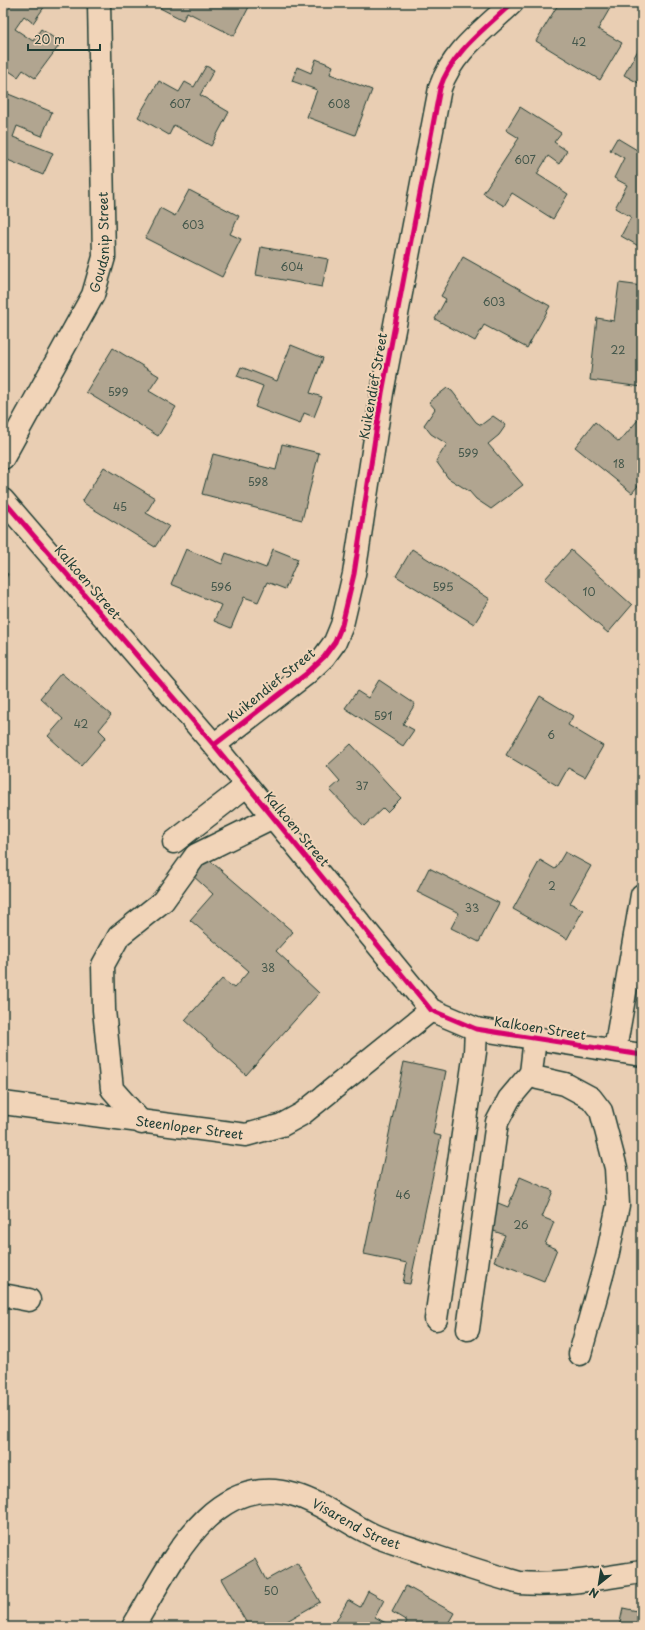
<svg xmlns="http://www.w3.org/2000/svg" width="645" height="1630" viewBox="0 0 645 1630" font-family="'Playpen Sans',sans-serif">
  <rect width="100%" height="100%" fill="#e9ceb3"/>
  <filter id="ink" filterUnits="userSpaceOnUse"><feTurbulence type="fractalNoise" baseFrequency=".025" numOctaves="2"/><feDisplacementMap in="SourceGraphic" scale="8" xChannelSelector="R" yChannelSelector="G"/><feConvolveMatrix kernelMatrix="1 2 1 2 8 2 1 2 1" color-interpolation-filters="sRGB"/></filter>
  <g filter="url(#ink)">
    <path fill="#b1a590" stroke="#1f3d34" d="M3,3H11L14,5L15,3H47L33,23L24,16L15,29L33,41L41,29L61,43L35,78L23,70L18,77L3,67Z
      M162,3H251L234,36L187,12L183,20L160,8Z
      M559,3H613L598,29L622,43L600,80L536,41Z
      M642,43V85L624,75Z
      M316,59L333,66L330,74L372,90L355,135L307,117L317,90L292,81L297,67L311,73Z
      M206,66L214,70L200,95L229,112L211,146L174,125L169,135L138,117L159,81L179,92L185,82L194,87Z
      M6,93L52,112L42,136L17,126L13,137L53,153L43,175L3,158V99Z
      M520,107L561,133L554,142L567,151L559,164L548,156L537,174L568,194L553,219L512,193L504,206L483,193L519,138L506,130Z
      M617,138L642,153V167L638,174L642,177V248L621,236L631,217L615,208L627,185L614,178L624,158L610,150Z
      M189,190L239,216L230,234L241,239L222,277L145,238L160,208L175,216Z
      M261,247L328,259L322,287L256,275Z
      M463,257L550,306L527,348L484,325L475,341L435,319L446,299L441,296Z
      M619,283L642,286V387L590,380L597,318L614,321Z
      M291,345L323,358L310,393L322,397L314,417L304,413L300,424L255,407L263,386L237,376L241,367L277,381Z
      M113,348L159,376L149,391L176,407L158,436L86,392Z
      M447,388L452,391L476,422L481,425L493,416L506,425L499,435L488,444L523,485L491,509L476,499L469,491L448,478L436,461L447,444L431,434L424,425L435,409L429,402Z
      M638,420L642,423V481L632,493L575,447L595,422L619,442Z
      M282,444L319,453L302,520L202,494L213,454L276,470Z
      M104,467L155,498L146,513L169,526L155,547L82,502Z
      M186,549L222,564L226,553L266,568L273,549L298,559L285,589L267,582L258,602L244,597L231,628L214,621L221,605L171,584Z
      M412,549L490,599L474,624L396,576Z
      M571,550L632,605L608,633L545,579Z
      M3,572L8,574L3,584Z
      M61,673L111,715L99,730L106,737L81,766L48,736L63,719L40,698Z
      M379,680L415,704L403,724L414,730L403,746L345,708L357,691L368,698Z
      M540,696L573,716L568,725L603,746L585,777L568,768L558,786L506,755Z
      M351,744L401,798L387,812L383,808L364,826L330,790L340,781L327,766Z
      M565,852L591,866L570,903L583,910L567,939L513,909L540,860L555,869Z
      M207,858L293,932L276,951L289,963L288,964L319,993L246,1075L185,1020L222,979L234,988L249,971L190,920L213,894L192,875Z
      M429,868L499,903L479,942L451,928L459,913L417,892Z
      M404,1062L446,1071L433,1134L441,1136L410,1284L403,1283L407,1263L364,1254Z
      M520,1177L553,1191L542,1217L554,1222L545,1244L557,1249L544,1281L494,1261L505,1235L488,1229L498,1203L508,1207Z
      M255,1559L266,1580L297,1563L320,1602L287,1621L290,1627H249L221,1579Z
      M406,1586L454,1613L446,1627H404L407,1621L392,1612Z
      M368,1591L384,1600L375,1617L393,1627H333L348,1600L360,1607Z
      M623,1608L642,1612V1627H619Z"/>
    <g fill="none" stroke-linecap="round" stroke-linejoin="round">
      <defs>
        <g id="minor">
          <path id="s1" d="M3,458L93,295L104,257L99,3"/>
          <path d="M3,500L214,745L431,1010L476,1029L642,1055"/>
          <path d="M214,745L306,674L324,657L335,642L342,625L354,574L382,393L440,88C452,52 485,29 512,3"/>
          <path d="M174,842L246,786"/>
          <path d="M535,1038L531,1073L538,1078L565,1084L591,1098L601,1111L616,1168L618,1205L607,1257L580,1354"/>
          <path d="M615,1050L642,895"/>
          <path id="s2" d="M3,1103L246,1135L282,1125L302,1114L431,1010"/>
          <path d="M142,1123L112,1089L104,1010L103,965L119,936L163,901L196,855L273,817"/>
          <path d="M3,1295L29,1300"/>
          <path d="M436,1319L475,1052L476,1029"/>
          <path d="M468,1329L497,1122L509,1099L531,1073"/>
          <path id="s3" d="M133,1627C168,1570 210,1469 295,1495C322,1503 347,1523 373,1535C388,1542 406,1546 422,1552C454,1563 487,1574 520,1583C561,1586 602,1578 642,1572"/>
        </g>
      </defs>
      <use href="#minor" stroke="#1f3d34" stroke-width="25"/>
      <use href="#minor" stroke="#f1d4b8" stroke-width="22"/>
      <defs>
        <path id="cycleway" d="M3,500L214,745L431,1010L476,1029L642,1055
          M214,745L306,674L324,657L335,642L342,625L354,574L382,393L440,88C452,52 485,29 512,3"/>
      </defs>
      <use href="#cycleway" stroke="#f1d4b8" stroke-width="8"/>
      <use href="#cycleway" stroke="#d6006c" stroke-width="5"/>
    </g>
  </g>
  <g text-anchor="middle" stroke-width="4" stroke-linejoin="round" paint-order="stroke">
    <g font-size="11" fill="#44574b">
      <text x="579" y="46">42</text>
      <text x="180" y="108">607</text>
      <text x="339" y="108">608</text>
      <text x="525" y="164">607</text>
      <text x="193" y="229">603</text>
      <text x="292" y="271">604</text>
      <text x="494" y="306">603</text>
      <text x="618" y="354">22</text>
      <text x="118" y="396">599</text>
      <text x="468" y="457">599</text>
      <text x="619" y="468">18</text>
      <text x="258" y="486">598</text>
      <text x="120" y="511">45</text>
      <text x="221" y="591">596</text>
      <text x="443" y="591">595</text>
      <text x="589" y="596">10</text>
      <text x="383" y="720">591</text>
      <text x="81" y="728">42</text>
      <text x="551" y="739">6</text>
      <text x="362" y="790">37</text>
      <text x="552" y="890">2</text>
      <text x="472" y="912">33</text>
      <text x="268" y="972">38</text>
      <text x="403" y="1199">46</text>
      <text x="521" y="1229">26</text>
      <text x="271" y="1595">50</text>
    </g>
    <g font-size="13" fill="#1f3d34" stroke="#f1d4b8">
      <text dy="5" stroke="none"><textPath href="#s1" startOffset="240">Goudsnip Street</textPath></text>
      <text transform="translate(373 386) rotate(-80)" y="5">Kuikendief Street</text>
      <text transform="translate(88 582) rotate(49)" y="5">Kalkoen Street</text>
      <text transform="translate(271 685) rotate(-39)" y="5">Kuikendief Street</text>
      <text transform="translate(297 829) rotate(50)" y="5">Kalkoen Street</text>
      <text transform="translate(540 1028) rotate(9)" y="5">Kalkoen Street</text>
      <text dy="5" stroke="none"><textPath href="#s2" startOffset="188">Steenloper Street</textPath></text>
      <text dy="5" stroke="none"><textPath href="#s3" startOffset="296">Visarend Street</textPath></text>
    </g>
  </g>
  <rect width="645" height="1630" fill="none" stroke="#f1d4b8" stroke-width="16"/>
  <rect x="8" y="8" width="629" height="1614" fill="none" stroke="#1f3d34" stroke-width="1.5" filter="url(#ink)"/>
  <g transform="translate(599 1584) rotate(210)" stroke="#f1d4b8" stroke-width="3" paint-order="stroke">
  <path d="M0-3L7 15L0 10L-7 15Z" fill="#1f3d34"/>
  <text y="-6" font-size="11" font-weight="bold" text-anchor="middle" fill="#1f3d34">N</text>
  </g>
  <path d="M28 44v6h72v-6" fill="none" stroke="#1f3d34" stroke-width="2"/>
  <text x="34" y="44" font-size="12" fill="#1f3d34" stroke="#f1d4b8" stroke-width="3" paint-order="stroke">20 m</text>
</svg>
